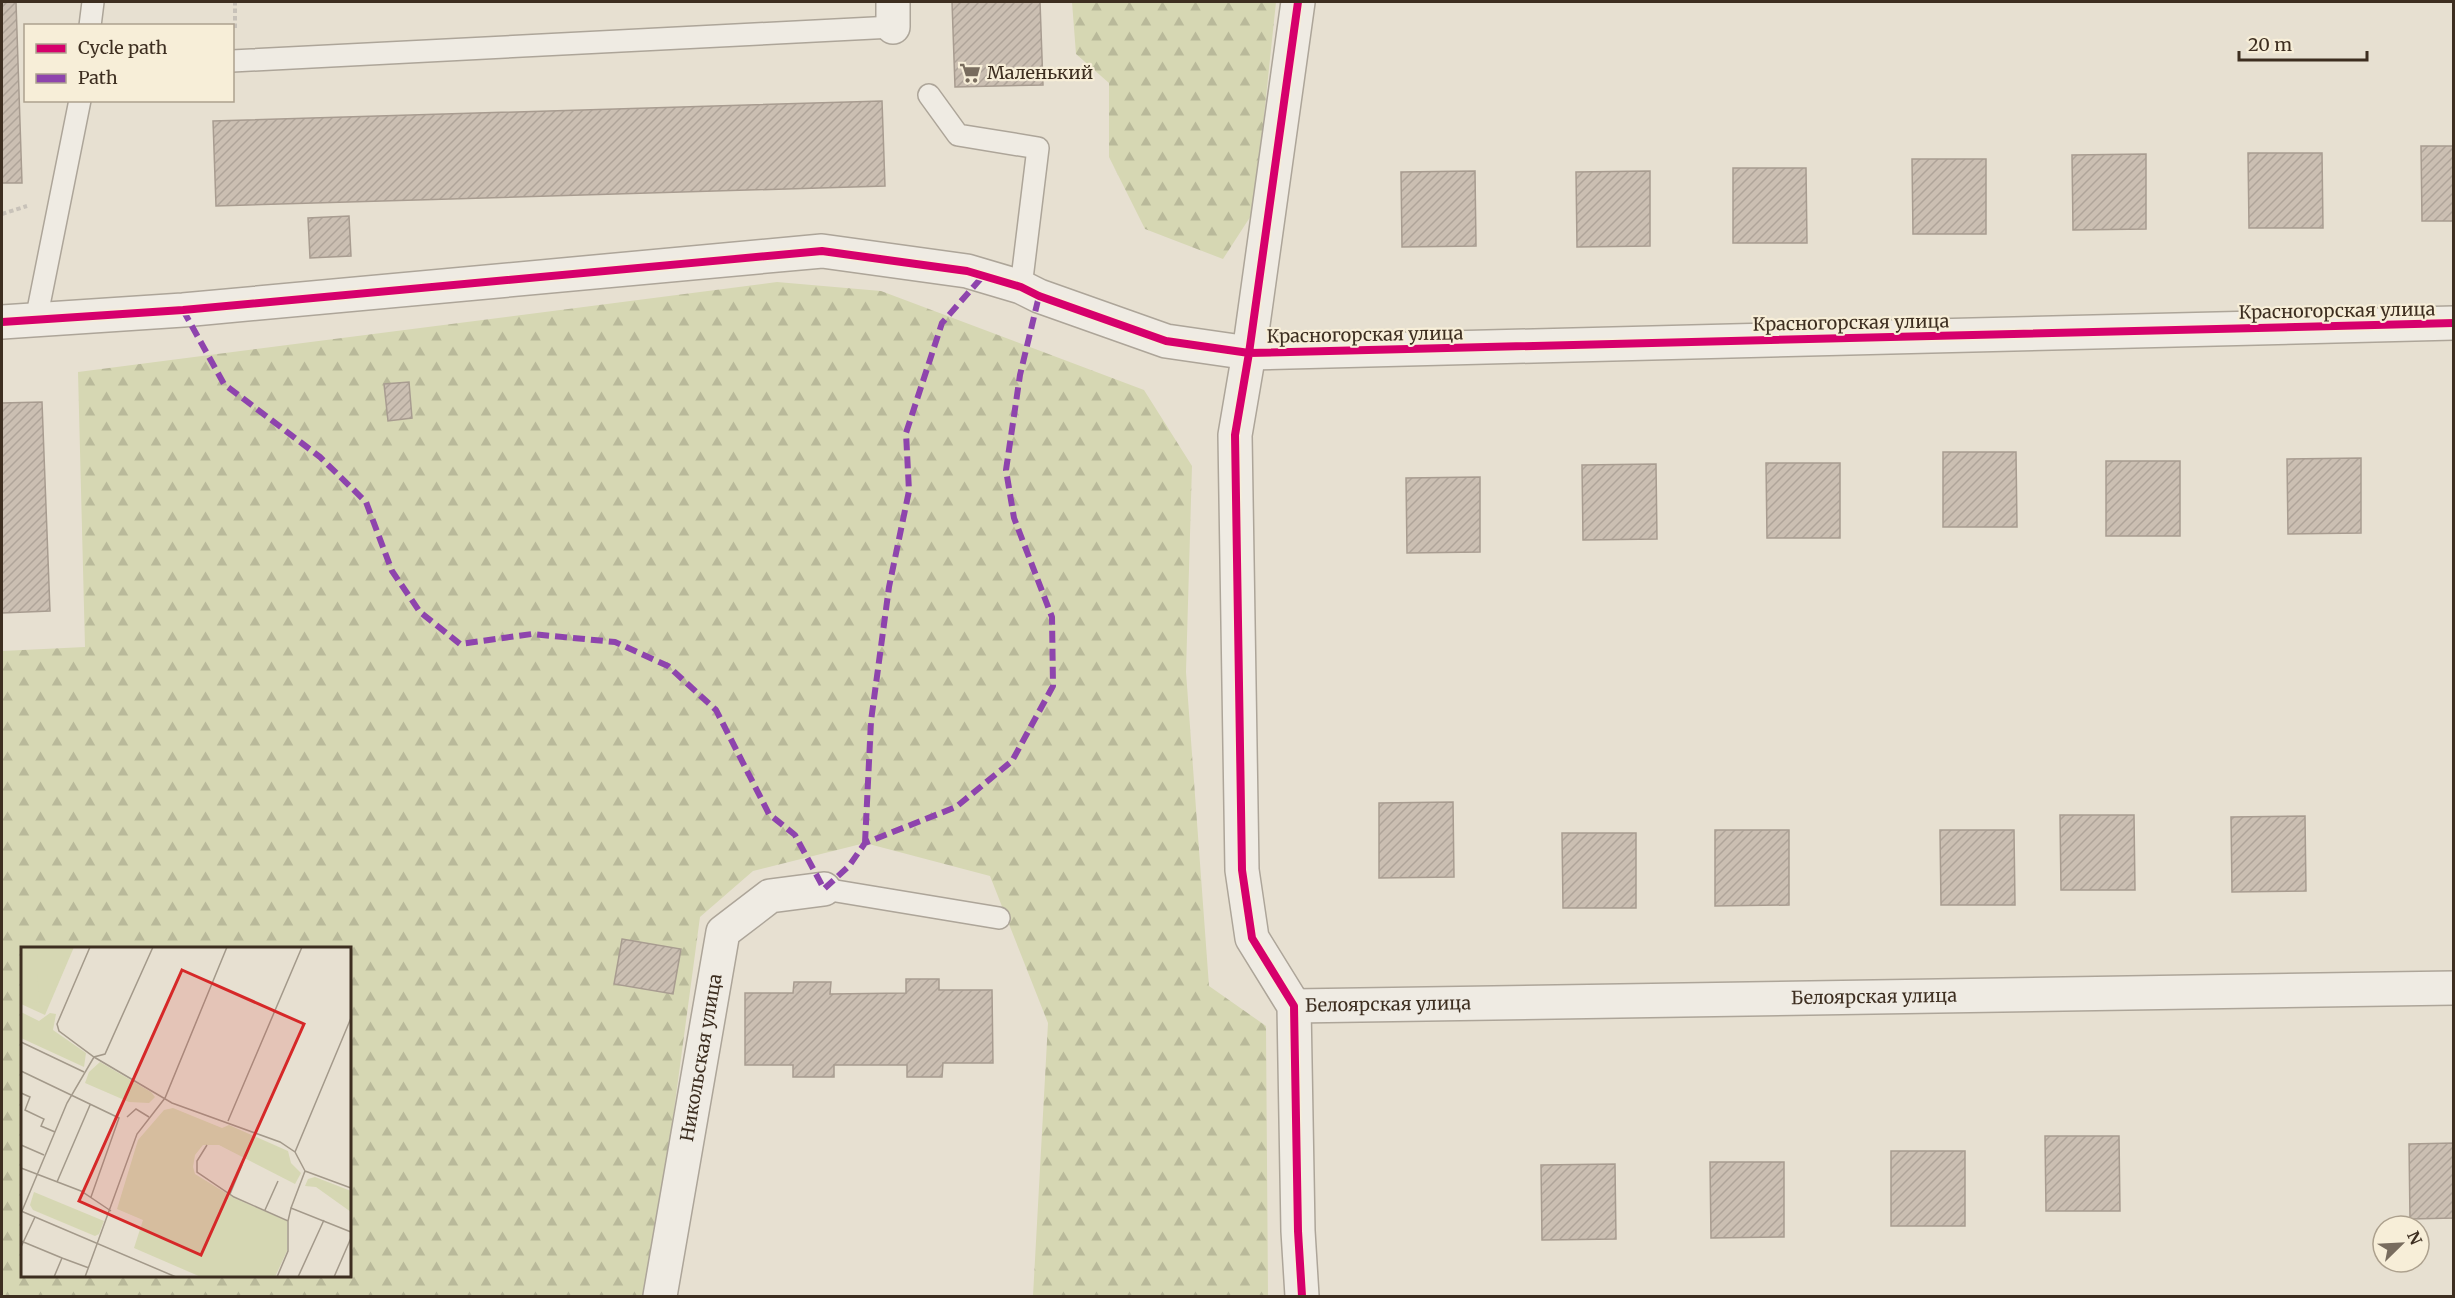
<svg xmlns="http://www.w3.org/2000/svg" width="2455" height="1298" viewBox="0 0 2455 1298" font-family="Merriweather,serif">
  <defs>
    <pattern id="forest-firs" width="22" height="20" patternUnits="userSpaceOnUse" patternTransform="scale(1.5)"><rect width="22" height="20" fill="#d6d7b3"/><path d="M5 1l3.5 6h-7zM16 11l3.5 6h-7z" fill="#b9b99a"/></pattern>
    <pattern id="building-hatch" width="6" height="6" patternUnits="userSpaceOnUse" patternTransform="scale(1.5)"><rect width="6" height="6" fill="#cbbfb2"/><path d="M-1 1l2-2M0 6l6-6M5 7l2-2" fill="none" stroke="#afa499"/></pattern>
  </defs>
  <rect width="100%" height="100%" fill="#e7e0d1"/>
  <path fill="url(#forest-firs)" fill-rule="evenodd" d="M1072,2H1276L1254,211L1223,259L1145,229L1109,157V83L1076,54Z
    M777,282L881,291L1144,390L1192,466L1186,672L1209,986L1266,1026L1268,1296H1033L1048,1023L990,876L865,843L753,871L700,917L649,1296H2V651L85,647L78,372ZM22,948H350V1276H22Z"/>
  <path fill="url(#building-hatch)" stroke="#a89c90" stroke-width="1.5" d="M2,2H16L22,183H2Z
    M952,2H1040L1043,85L955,87Z
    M882,101L885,186L216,206L213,121Z
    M2421,146H2454V221H2422Z
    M2248,153H2322L2323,228H2249Z
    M2146,154V229L2073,230L2072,155Z
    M1912,159H1986V234H1913Z
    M1733,168H1806L1807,243H1733Z
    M1475,171L1476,246L1402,247L1401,172Z
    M1650,171V246L1577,247L1576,172Z
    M349,216L351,256L310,258L308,218Z
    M409,382L412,418L388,421L384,384Z
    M42,402L50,611L2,613V403Z
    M1943,452H2016L2017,527H1943Z
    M2361,458V533L2288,534L2287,459Z
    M2106,461H2180V536H2106Z
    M1766,463H1840V538H1767Z
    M1656,464L1657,539L1583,540L1582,465Z
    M1480,477V552L1407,553L1406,478Z
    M1453,802L1454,877L1379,878V803Z
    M2060,815H2134L2135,890H2061Z
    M2305,816L2306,891L2232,892L2231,817Z
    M1715,830H1789V905L1715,906Z
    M1940,830H2014L2015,905H1941Z
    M1562,833H1636V908H1563Z
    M622,939L681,949L673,994L614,984Z
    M906,979H939V990H992L993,1063H943L942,1077H907V1065H834V1077H793V1065H745V993H793L794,982H831L830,994L906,993Z
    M2045,1136H2119L2120,1211H2046Z
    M2454,1143V1218L2410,1219L2409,1144Z
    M1891,1151H1965V1226H1891Z
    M1710,1162H1784V1237L1711,1238Z
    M1615,1164L1616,1239L1542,1240L1541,1165Z"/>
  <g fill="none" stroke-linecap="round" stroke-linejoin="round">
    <defs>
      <path id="lane" d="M90,26L93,2
        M232,61L893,27
        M929,95L958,135L1038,148L1021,287
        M36,320L80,100
        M824,889L999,918"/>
      <g id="street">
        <path d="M1298,2L1249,353L1235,435L1242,870L1252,938L1294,1006L1298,1231L1302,1296"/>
        <path d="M893,27V2"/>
        <path d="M2,322L183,310L822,251L967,271L1021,287L1039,296L1166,341L1249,353L2454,323"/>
        <path id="s1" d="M1294,1006L2454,988"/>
        <path id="s2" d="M660,1296L723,932L770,896L824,889"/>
      </g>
    </defs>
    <use href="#lane" stroke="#ada599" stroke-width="24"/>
    <use href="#street" stroke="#ada599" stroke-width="36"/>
    <path stroke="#c8c2b9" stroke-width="4" stroke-dasharray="4.5 3" stroke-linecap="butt" d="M235,28V2
      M2,214L27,206"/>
    <use href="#lane" stroke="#efebe3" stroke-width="21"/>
    <use href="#street" stroke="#efebe3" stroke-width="33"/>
    <path stroke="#8e44ad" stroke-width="6" stroke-dasharray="12 6" stroke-linecap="butt" d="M183,310L224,384L320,457L366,502L392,571L420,612L460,644L532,634L615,642L668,666L716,710L769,814L795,835L824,889L849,866L865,843L956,807L1012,761L1053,686L1052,617L1014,518L1006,470L1020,375L1039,296
      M865,843L871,721L889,587L909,491L906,433L942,323L983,276"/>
    <defs>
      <path id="cycleway" d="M1298,2L1249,353L1235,435L1242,870L1252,938L1294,1006L1298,1231L1302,1296
        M2,322L183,310L822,251L967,271L1021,287L1039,296L1166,341L1249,353L2454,323"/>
    </defs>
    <use href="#cycleway" stroke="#f7eed8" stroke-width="11"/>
    <use href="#cycleway" stroke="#d6006c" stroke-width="8"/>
  </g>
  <defs>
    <symbol id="supermarket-bare" viewBox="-9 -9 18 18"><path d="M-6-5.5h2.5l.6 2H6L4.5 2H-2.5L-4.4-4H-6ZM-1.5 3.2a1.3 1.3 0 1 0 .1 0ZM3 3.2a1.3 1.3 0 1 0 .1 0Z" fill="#786c5e" stroke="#f7eed8" stroke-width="2.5" paint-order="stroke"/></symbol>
  </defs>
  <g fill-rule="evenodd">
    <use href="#supermarket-bare" x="955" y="58" width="30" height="30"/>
  </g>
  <g text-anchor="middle" stroke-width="4.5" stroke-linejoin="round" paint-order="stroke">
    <g font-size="18" fill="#3d2e20" stroke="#f7eed8" text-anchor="start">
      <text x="987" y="79">Маленький</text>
    </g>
    <g font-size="18" fill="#3d2e20" stroke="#f7eed8">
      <text transform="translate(2337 311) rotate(-1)" y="6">Красногорская улица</text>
      <text transform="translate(1851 323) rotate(-1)" y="6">Красногорская улица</text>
      <text transform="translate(1365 335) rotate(-1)" y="6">Красногорская улица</text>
      <text dy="6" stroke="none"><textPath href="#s1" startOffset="580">Белоярская улица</textPath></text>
      <text dy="6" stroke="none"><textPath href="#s1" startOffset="94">Белоярская улица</textPath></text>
      <text dy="6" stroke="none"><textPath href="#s2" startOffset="242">Никольская улица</textPath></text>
    </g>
  </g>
  <g transform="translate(21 947)">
    <rect width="330" height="330" fill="#e7e0d1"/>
    <path d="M0,0H53L24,68L0,57Z" fill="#d6d7b3"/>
    <path d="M0,5L15,15L19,55L10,56L1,51ZM0,65L18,74L29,66L35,67L32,83L65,106L63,120L0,91ZM79,115L130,145L134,150L128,156L108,155L64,136L68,125ZM152,161L201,181L208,178L267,204L270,216L280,226L274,237L198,198H182L174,208L172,220L174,227L213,251L266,274V304L254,330H180L113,301L122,273L96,262L117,193L143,163ZM294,230L330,244V265L295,240L284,239L287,232ZM13,245L83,274L78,287L74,289L12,263L9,258Z" fill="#d6d7b3"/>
    <path d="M0,0H6L18,12V25L10,29L0,16Z" fill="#d6d7b3"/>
    <path fill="none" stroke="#a3998a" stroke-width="1.5" d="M69,0L36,77L38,84L73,110L151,156L259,195L274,205L284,224L270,261M0,95L63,125M0,124L98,171L70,250M0,146L9,150L4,163L23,172L20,179L34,185M106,170L115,162L128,170M207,174L281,0M0,198L23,208M186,198L176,214V225L213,250L267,274L270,261L330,285M274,205L330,71M0,221L60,244L90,264M284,224L330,241M36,235L69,158M209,247L221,218M244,263L257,234M0,264L155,330M1,264L46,156L73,110L84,107L132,0M0,294L41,311L33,330M0,300L14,270M41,311L68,321M64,330L116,187L144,151L206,0M256,330L267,304V274M277,330L303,273M313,330L330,291"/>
    <path fill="#d62828" fill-opacity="0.15" stroke="#d62828" stroke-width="3" d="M161,23L283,77L180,308L58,254Z"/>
    <rect width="330" height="330" fill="none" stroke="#3d2e20" stroke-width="3"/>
  </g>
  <rect width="2455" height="1298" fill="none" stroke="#3d2e20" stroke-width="6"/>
  <rect x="24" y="24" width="210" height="78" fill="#f7eed8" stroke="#ada18e" stroke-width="1.5"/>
  <rect x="36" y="44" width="30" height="9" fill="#d6006c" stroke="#ada18e" stroke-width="1.5"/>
  <text x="78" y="54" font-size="18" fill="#3d2e20">Cycle path</text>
  <rect x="36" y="74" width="30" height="9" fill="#8e44ad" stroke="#ada18e" stroke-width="1.5"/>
  <text x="78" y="84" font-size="18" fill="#3d2e20">Path</text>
  <g transform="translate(2401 1244) rotate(66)"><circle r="28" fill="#f7eed8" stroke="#ada18e" stroke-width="1.5"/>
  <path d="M0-4.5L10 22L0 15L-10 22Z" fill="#786c5e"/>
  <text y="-9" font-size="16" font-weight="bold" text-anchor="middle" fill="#3d2e20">N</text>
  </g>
  <path d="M2239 51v9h128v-9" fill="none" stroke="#3d2e20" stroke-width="3"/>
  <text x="2248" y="51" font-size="18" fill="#3d2e20" stroke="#f7eed8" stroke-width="4.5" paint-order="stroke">20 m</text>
</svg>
